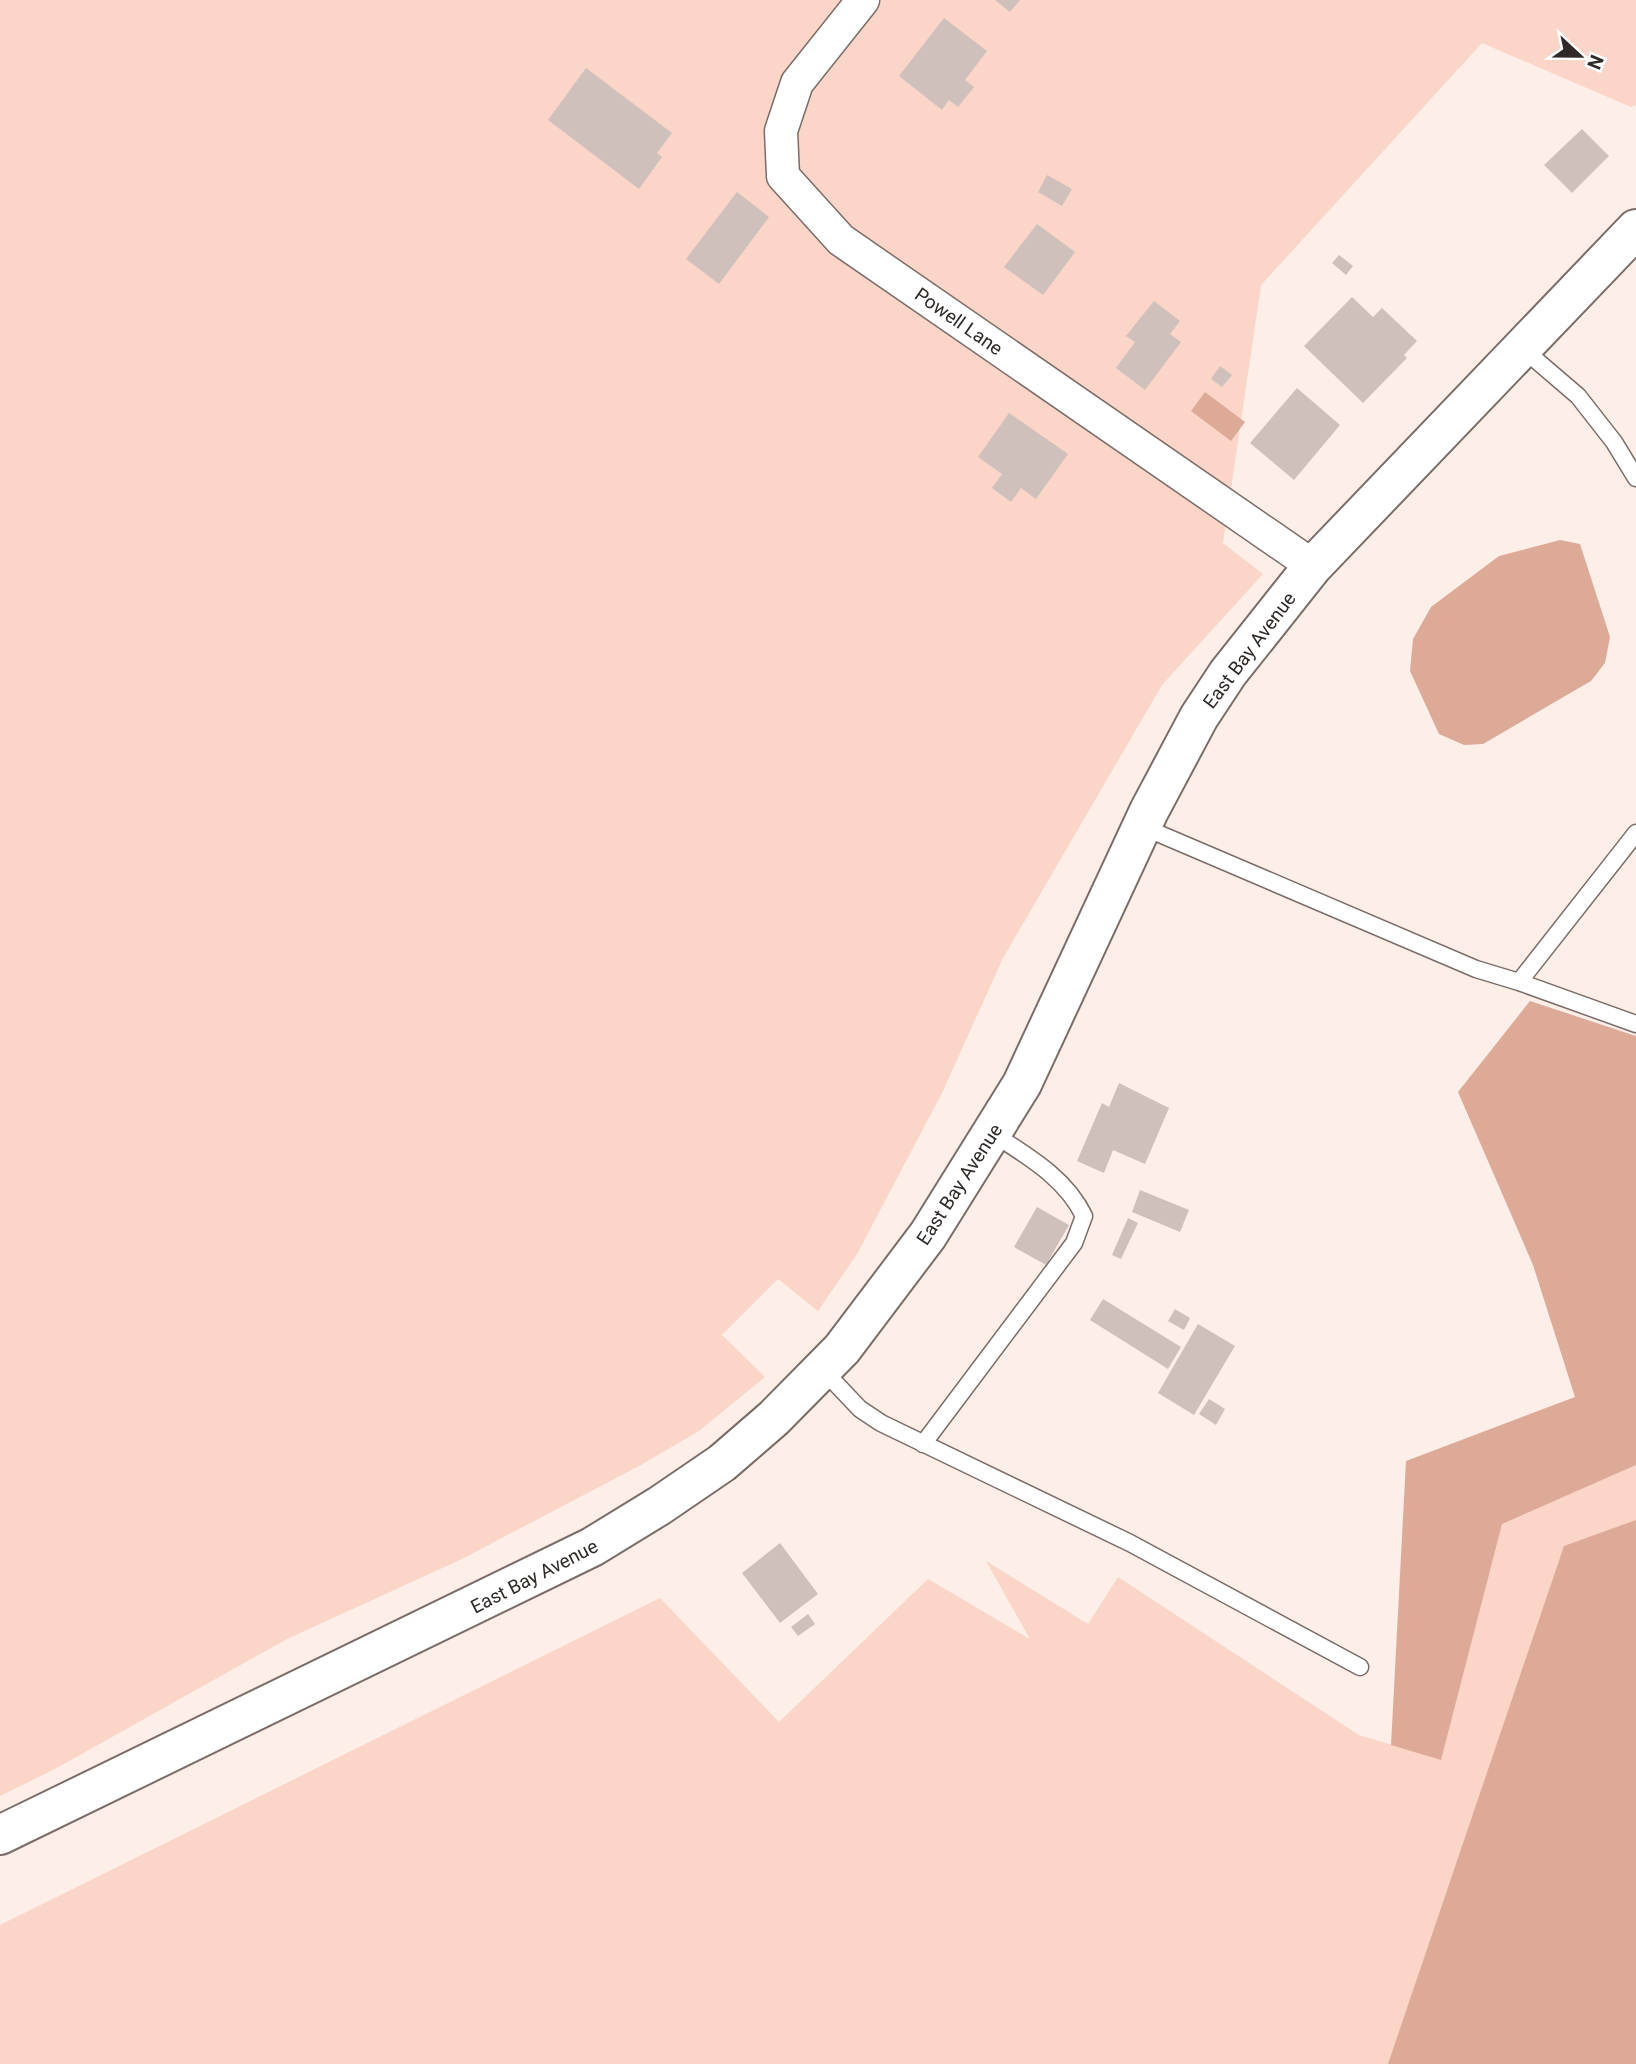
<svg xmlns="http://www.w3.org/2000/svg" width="1636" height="2064" viewBox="0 0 1636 2064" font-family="Roboto,sans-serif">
  <rect width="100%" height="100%" fill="#fdeee8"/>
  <path fill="#fad5c8" d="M0,0H1636V105L1631,107L1482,43L1261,285L1223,543L1263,574L1162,685L1003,958L942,1093L857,1254L818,1311L778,1279L722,1335L765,1377L699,1431L639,1466L462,1559L287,1639L55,1769L0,1796Z
    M1636,1419V2064H0V1925L660,1598L779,1722L928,1579L1030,1639L986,1561L1088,1624L1118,1577L1359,1735L1416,1752L1473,1545Z"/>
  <path fill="#ddaa98" d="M1205,392L1245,422L1231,441L1191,411Z
    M1560,540L1580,544L1610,637L1605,663L1591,681L1483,744L1464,745L1439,734L1410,671L1413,639L1431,607L1499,556Z
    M1530,1001L1636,1036V1465L1502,1524L1441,1760L1391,1745L1406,1461L1575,1397L1533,1265L1458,1092Z
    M1636,1520V2064H1388L1564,1546Z"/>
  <path fill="#cfc0bb" d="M995,0H1020L1010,12Z
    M944,18L987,51L965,80L974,87L958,107L949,100L942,110L899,76Z
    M586,68L672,133L657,153L662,157L639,189L548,120Z
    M1582,129L1609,156L1572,193L1544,165Z
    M1047,175L1072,189L1062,206L1038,192Z
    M737,192L769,217L719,284L686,259Z
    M1037,224L1075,252L1043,295L1004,267Z
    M1339,255L1353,266L1346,275L1332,263Z
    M1352,297L1373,317L1382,308L1417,341L1404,355L1407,358L1363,403L1304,346Z
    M1154,301L1180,321L1170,334L1181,342L1145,390L1116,368L1135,342L1126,336Z
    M1220,366L1232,375L1222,387L1211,379Z
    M1297,388L1340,425L1294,480L1250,443Z
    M1009,413L1068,454L1036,499L1021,488L1011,502L992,488L1002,474L978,457Z
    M1119,1083L1169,1108L1145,1164L1113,1150L1104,1173L1077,1161L1102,1103L1109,1107Z
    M1140,1190L1189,1210L1180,1232L1132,1212Z
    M1037,1207L1069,1225L1046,1265L1014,1247Z
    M1128,1218L1138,1223L1121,1259L1112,1255Z
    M1103,1299L1181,1347L1168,1369L1090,1320Z
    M1175,1309L1190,1318L1184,1330L1168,1321Z
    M1198,1324L1235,1346L1194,1415L1158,1393Z
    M1209,1399L1225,1409L1216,1425L1199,1414Z
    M780,1543L818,1594L780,1623L742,1573Z
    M808,1614L815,1624L798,1636L791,1627Z"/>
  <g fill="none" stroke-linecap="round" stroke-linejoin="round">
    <defs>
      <path id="lane" d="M1522,348L1578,396L1614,442L1636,478
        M1141,826L1476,969L1519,982
        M1636,833L1519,982L1636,1024
        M822,1369L860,1409L881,1423L1130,1543L1360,1667
        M923,1444L1074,1243L1084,1216C1065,1177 1027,1156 992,1133"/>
      <path id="street" d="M863,0L797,83L781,131L783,176L841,240L1313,566"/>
      <path id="secondary" d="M0,1835L592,1547L659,1506L722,1463L774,1418L842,1349L928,1235L1022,1084L1149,811L1199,717L1228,673L1313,566L1636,229"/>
    </defs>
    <use href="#lane" stroke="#7a6c67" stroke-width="19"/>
    <use href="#street" stroke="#7a6c67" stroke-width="35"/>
    <use href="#secondary" stroke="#7a6c67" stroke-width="42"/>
    <use href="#lane" stroke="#fff" stroke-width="16"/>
    <use href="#street" stroke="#fff" stroke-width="32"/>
    <use href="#secondary" stroke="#fff" stroke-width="38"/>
  </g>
  <g text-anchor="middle" stroke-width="6" stroke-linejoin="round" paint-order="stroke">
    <g font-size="19" fill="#2f2927" stroke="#fff">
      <text transform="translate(959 321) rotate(35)" y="7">Powell Lane</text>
      <text transform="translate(1249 650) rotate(-53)" y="7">East Bay Avenue</text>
      <text transform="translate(959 1184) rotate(-57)" y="7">East Bay Avenue</text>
      <text transform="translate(534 1576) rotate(-27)" y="7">East Bay Avenue</text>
    </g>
  </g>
  <g transform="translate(1580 56) rotate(112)" stroke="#ffffff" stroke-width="5" paint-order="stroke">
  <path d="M0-5L12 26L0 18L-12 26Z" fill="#2f2927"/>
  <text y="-10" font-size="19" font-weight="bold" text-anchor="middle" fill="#2f2927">N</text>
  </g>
</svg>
